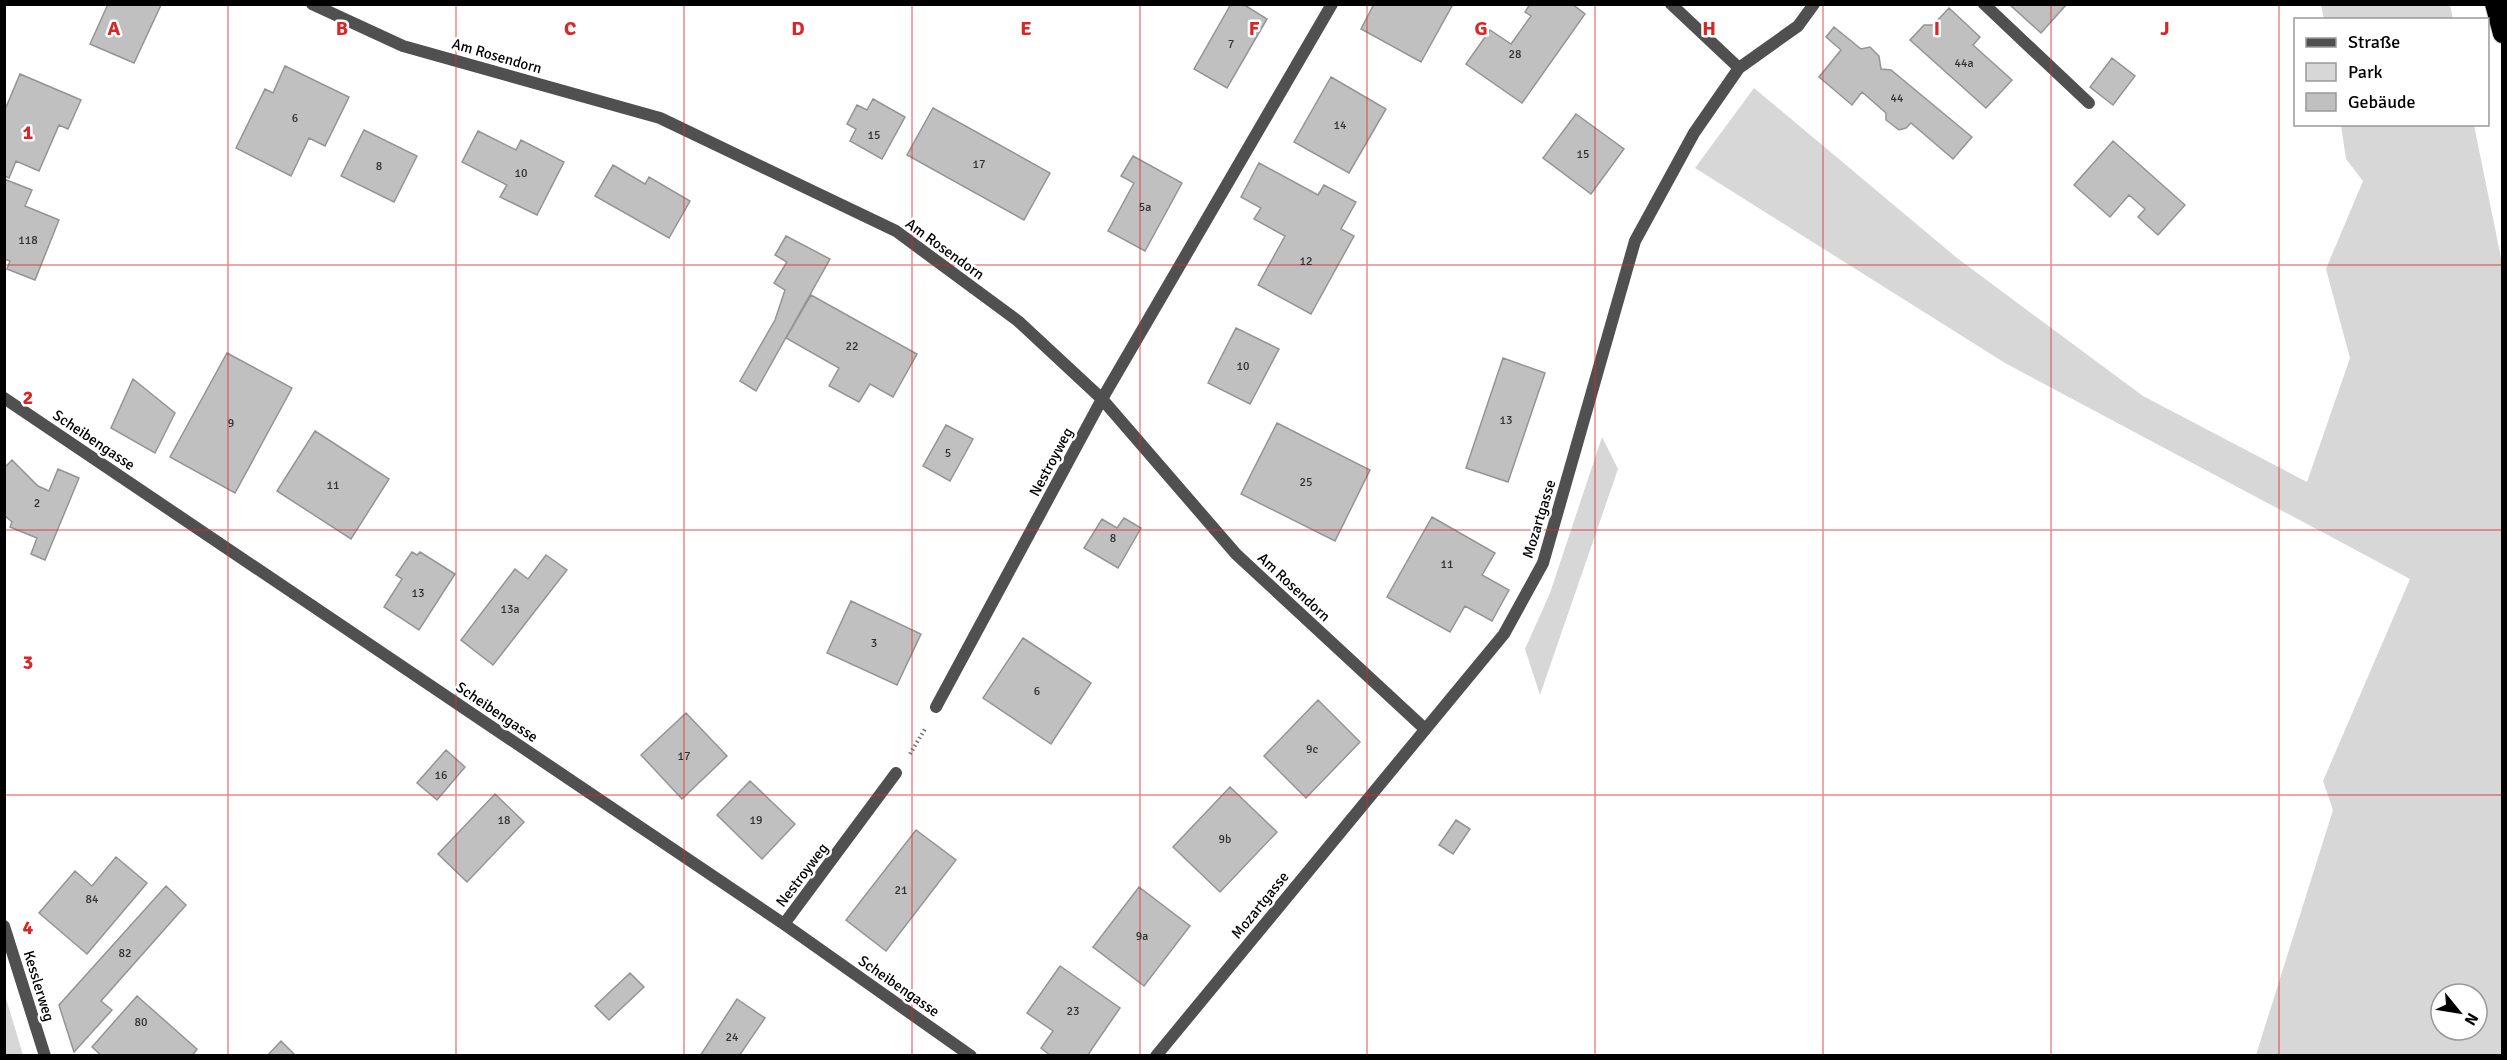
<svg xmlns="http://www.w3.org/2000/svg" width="2507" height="1060" viewBox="0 0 2507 1060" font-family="Signika,sans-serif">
  <rect width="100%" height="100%" fill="#fff"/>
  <path fill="#d7d7d7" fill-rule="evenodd" d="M2321,5H2450L2453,19H2324Z
    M1754,88L1957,258L2143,396L2307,482L2350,358L2326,269L2363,181L2346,159L2341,125H2474L2502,263V1055H2256L2333,810L2323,781L2410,579L2005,363L1695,168ZM2441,994H2477V1030H2441Z
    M1602,437L1618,469L1540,695L1525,649L1550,593Z
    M4,995H5L23,1055H5Z"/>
  <path fill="#c0c0c0" stroke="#949494" stroke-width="1.5" d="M108,4L161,5L134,63L90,44Z
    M1231,4H1243L1267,19L1227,88L1194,69Z
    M1374,4H1449L1452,6L1421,62L1361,29Z
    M1530,4H1572L1585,14L1522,103L1466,64L1490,30L1511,44L1531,16L1525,12Z
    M2009,4H2065L2066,5L2041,33Z
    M1949,8L1980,37L1973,45L2012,80L1986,108L1910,40L1924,25H1933Z
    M1834,27L1861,49L1870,47L1879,56L1881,69L1891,70L1972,137L1953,159L1911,123L1906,128L1899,130L1886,120V113L1862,92L1852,105L1819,77L1841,50L1826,37Z
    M2112,58L2135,76L2113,105L2090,87Z
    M285,66L349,97L325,146L309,138L291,176L236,148L265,89L273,93Z
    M20,74L81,100L68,129L59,125L39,171L16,161L9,178L4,176V112Z
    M1331,77L1386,109L1349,173L1294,142Z
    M873,99L905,117L882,159L850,141L856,129L847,124L857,105L867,110Z
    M933,108L1050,173L1024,220L907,155Z
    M1576,114L1624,149L1591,194L1543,158Z
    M364,130L417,156L394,202L341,176Z
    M478,131L516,150L521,140L564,162L537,215L500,197L507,185L462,162Z
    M2113,141L2185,205L2158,235L2138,217L2145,209L2129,195L2110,217L2074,185Z
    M1133,156L1182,183L1145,251L1108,231L1134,183L1121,176Z
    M1259,163L1318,195L1324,185L1356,202L1341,229L1354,236L1311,314L1258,285L1285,236L1254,219L1261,208L1241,197Z
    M613,165L645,184L649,177L690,201L669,238L595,196Z
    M4,179L32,190L25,206L59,220L35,280L7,269L10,261L4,259Z
    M786,236L830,259L756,391L740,381L775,320L785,290L774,283L787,262L775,255Z
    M811,295L917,354L893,397L870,384L859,402L829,386L839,368L786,338Z
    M1236,328L1279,349L1250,404L1208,383Z
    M227,353L292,388L235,493L170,457Z
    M1503,358L1545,373L1508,482L1466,468Z
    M133,379L175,413L155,453L111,428Z
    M1277,423L1370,470L1335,541L1241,494Z
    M946,425L973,439L950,481L923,466Z
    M315,431L389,479L351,539L277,491Z
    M12,460L38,486L49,491L58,469L79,478L45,560L31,554L37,538L10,527L12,522L4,515V468Z
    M1432,517L1495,553L1482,575L1509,590L1492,621L1465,606L1450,632L1387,597Z
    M1124,518L1141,528L1118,568L1084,548L1102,519L1117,528Z
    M412,552L417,555L420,552L455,574L419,630L384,607L402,579L396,575Z
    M546,555L567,570L493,665L461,640L515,569L528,579Z
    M851,601L921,634L897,685L827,653Z
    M1023,638L1091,683L1051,744L983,698Z
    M1318,700L1360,742L1306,798L1264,756Z
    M686,713L727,756L682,799L641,755Z
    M446,750L465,767L437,800L417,783Z
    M750,781L795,824L762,859L717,815Z
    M1230,787L1277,832L1220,892L1173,847Z
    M495,794L524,822L467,882L438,854Z
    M1456,820L1470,829L1453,854L1439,845Z
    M916,830L956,860L886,951L846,920Z
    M116,857L147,883L87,954L39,913L75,871L92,886Z
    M166,886L186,905L101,1001L112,1010L74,1052L59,1005Z
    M1139,887L1190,926L1144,986L1093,947Z
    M1060,966L1120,1008L1087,1056H1051L1041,1048L1053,1031L1027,1013Z
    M630,973L644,987L609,1020L595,1006Z
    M137,996L197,1049L192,1056H102L92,1047Z
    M737,999L765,1018L739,1056H700Z
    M281,1041L296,1056H267Z"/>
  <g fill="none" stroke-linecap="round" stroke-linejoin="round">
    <defs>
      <path id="motorway" d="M2494,4L2502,34"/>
    </defs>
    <use href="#motorway" stroke="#dbdbdb" stroke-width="20"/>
    <path stroke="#727272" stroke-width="4" stroke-dasharray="1.5 3" stroke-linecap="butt" d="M910,754L925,729"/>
    <path stroke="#505050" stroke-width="12" d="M1984,4L2089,103"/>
    <path stroke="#505050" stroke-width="12" d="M312,4L403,46L660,118L896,231L1018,321L1102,399L1236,554L1425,729
      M1671,4L1739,68
      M4,398L784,924L971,1056
      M936,707L1102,399L1332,4
      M784,924L896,773
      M4,926L45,1056
      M1156,1056L1504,634L1543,563L1635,241L1694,133L1739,68L1798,26L1814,4"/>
    <use href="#motorway" stroke="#000" stroke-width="18"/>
  </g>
  <path fill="none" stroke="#d62828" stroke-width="1.5" stroke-opacity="0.55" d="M228,4V1056M456,4V1056M684,4V1056M912,4V1056M1140,4V1056M1367,4V1056M1595,4V1056M1823,4V1056M2051,4V1056M2279,4V1056M4,265H2502M4,530H2502M4,795H2502"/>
  <g text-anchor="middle" stroke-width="5" stroke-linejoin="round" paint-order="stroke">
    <g font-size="12" fill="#303030">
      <text x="1231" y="48">7</text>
      <text x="1515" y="58">28</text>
      <text x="1964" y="67">44a</text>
      <text x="1897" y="102">44</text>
      <text x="295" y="122">6</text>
      <text x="1340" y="129">14</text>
      <text x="874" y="139">15</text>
      <text x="1583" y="158">15</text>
      <text x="979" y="168">17</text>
      <text x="379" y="170">8</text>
      <text x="521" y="177">10</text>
      <text x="1145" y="211">5a</text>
      <text x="28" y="244">118</text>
      <text x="1306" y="265">12</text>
      <text x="852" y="350">22</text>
      <text x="1243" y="370">10</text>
      <text x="1506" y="424">13</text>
      <text x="231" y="427">9</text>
      <text x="948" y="457">5</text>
      <text x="1306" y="486">25</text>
      <text x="333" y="489">11</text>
      <text x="37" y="507">2</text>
      <text x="1113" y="542">8</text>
      <text x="1447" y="568">11</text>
      <text x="418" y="597">13</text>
      <text x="510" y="613">13a</text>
      <text x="874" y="647">3</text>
      <text x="1037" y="695">6</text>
      <text x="1312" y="753">9c</text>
      <text x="684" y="760">17</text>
      <text x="441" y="779">16</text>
      <text x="504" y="824">18</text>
      <text x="756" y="824">19</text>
      <text x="1225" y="843">9b</text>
      <text x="901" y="894">21</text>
      <text x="92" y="903">84</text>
      <text x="1142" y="940">9a</text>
      <text x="125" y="957">82</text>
      <text x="1073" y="1015">23</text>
      <text x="141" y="1026">80</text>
      <text x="732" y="1041">24</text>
    </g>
    <g font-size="15" fill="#000" stroke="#fff">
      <text transform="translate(497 56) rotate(16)" y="5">Am Rosendorn</text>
      <text transform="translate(945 249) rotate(36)" y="5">Am Rosendorn</text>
      <text transform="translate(94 440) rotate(34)" y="5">Scheibengasse</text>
      <text transform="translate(1051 462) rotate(-62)" y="5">Nestroyweg</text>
      <text transform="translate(1539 519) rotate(-73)" y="5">Mozartgasse</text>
      <text transform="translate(1294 587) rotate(43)" y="5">Am Rosendorn</text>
      <text transform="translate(497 712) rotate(34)" y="5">Scheibengasse</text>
      <text transform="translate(802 875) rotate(-53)" y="5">Nestroyweg</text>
      <text transform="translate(1260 905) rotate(-51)" y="5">Mozartgasse</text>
      <text transform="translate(39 986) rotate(73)" y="5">Kesslerweg</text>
      <text transform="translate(899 986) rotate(35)" y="5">Scheibengasse</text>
    </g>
  </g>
  <g font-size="20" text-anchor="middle" font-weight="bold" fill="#d62828" stroke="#fff" stroke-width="5" stroke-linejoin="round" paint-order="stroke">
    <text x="114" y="35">A</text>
    <text x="342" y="35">B</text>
    <text x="570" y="35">C</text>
    <text x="798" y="35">D</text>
    <text x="1026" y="35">E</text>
    <text x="1254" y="35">F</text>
    <text x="1481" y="35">G</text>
    <text x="1709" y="35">H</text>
    <text x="1937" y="35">I</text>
    <text x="2165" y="35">J</text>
    <text x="28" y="139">1</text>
    <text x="28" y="404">2</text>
    <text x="28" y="669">3</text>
    <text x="28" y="934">4</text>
  </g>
  <rect width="2507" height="1060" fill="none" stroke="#000000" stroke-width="12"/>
  <rect x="2294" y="18" width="195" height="108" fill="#ffffff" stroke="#999999" stroke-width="1.5"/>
  <rect x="2306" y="38" width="30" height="9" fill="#505050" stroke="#999999" stroke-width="1.5"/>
  <text x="2348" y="48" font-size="18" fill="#000000">Straße</text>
  <rect x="2306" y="63" width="30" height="18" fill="#d7d7d7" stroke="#999999" stroke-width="1.5"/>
  <text x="2348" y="78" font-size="18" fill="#000000">Park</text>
  <rect x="2306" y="93" width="30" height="18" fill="#c0c0c0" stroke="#999999" stroke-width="1.5"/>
  <text x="2348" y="108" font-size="18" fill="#000000">Gebäude</text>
  <g transform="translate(2459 1012) rotate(120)"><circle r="28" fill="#ffffff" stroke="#999999" stroke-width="1.5"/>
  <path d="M0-4.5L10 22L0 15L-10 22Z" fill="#000000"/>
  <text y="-9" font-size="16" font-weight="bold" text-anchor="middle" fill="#000000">N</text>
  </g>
</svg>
